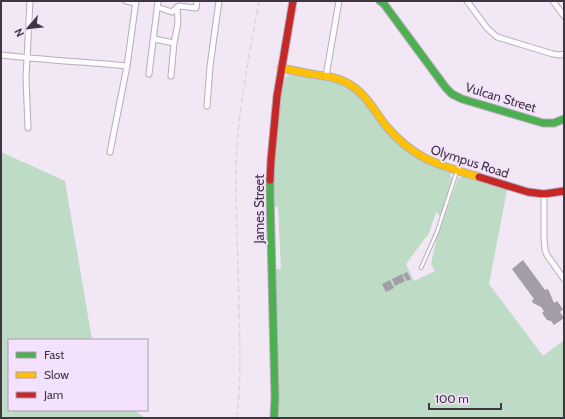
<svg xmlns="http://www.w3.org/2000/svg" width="565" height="419" viewBox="0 0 565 419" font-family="Cabin,sans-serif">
  <rect width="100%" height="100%" fill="#f1e7f5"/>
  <path fill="#bedbc6" d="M291,74L342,83L352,89L361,98L397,143L413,156L430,165L450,173L452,179L449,190L440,216L436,212L429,233L406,264L414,281L435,271L431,264L437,237L458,178L463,176L507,190L489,284L543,356L564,340V418H278V376L275,269H281L278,207H273V177L277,119L280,99L285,79L287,76Z
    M1,152L65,181L92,340H9V410H134L145,418H1Z"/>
  <path fill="#a39ca9" d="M523,260L545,290L548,289L549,291L554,303L557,301L563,309L560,312L564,318L554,325L551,321L547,320L542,313L544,311L541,307L533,303L532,300L534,299L512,269Z
    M407,272L411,279L407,281L403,274Z
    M402,274L405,281L395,286L392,279Z
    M390,280L394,288L386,292L382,284Z"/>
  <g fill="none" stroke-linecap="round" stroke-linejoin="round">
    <defs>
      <path id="lane" d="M421,268L437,232L457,171"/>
      <path id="street" d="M126,1L136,3
        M467,1L487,28L497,37L553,54L560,55L564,54
        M553,1L564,16
        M157,7L172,12L179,6L196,8L197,1
        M154,39L174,43
        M1,55C43,60 85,62 127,66
        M149,74L158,1
        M171,76L174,43L178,23L177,7
        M326,76L339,1
        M207,106L210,66L219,1
        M28,128L26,78L30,1
        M110,152L127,66L136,1
        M544,194V238L545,250L547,255L564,279"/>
      <path id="fast" d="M380,1L384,4L446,88L452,94L462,99L543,123H554L564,119
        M270,180V195L275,398L274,418"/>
      <path id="slow" d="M281,68C291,70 301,72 311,74C324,76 338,77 349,84C366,94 375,112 387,127C415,160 440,165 479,177"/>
      <path id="jam" d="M479,177L528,192L544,194L564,191
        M270,180L271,160L277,96L293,1"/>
    </defs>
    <use href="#lane" stroke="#b6adba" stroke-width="4.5"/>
    <use href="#street" stroke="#b6adba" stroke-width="7"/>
    <use href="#fast" stroke="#b6adba" stroke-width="9"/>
    <use href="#slow" stroke="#b6adba" stroke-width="9"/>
    <use href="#jam" stroke="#b6adba" stroke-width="9"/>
    <use href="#lane" stroke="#fdfbfe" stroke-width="2.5"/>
    <use href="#street" stroke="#fdfbfe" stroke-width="5"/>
    <use href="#fast" stroke="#4caf50" stroke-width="7"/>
    <use href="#slow" stroke="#ffc107" stroke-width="7"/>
    <use href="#jam" stroke="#c62828" stroke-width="7"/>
    <path stroke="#dad7db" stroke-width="1.5" stroke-dasharray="6 3" stroke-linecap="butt" d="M237,418C241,382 240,345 239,309C238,262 236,216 236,169C237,113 249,57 259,1"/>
  </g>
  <g text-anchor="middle" stroke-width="4" stroke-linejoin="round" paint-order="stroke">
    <g font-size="13" fill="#3f3642" stroke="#f4e1fb">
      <text transform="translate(501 97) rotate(17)" y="5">Vulcan Street</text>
      <text transform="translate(470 161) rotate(18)" y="5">Olympus Road</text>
      <text transform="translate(259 209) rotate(-90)" y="5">James Street</text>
    </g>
  </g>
  <rect width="565" height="419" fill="none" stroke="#3f3642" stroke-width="4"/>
  <rect x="8" y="339" width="140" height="72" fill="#f4e1fb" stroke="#ac9db1"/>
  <rect x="16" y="352" width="20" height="6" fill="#4caf50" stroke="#ac9db1"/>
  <text x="44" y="359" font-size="12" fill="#3f3642">Fast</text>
  <rect x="16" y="372" width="20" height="6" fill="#ffc107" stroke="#ac9db1"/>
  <text x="44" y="379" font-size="12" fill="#3f3642">Slow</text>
  <rect x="16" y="392" width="20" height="6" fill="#c62828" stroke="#ac9db1"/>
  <text x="44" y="399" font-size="12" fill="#3f3642">Jam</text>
  <g transform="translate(28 28) rotate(242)" stroke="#f4e1fb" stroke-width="3" paint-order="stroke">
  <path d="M0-3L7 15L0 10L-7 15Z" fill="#3f3642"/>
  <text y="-6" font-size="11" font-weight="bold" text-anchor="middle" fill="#3f3642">N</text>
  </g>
  <path d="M429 403v6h72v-6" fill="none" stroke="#3f3642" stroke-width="2"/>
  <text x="435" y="403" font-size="12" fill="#3f3642" stroke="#f4e1fb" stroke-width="3" paint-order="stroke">100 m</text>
</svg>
